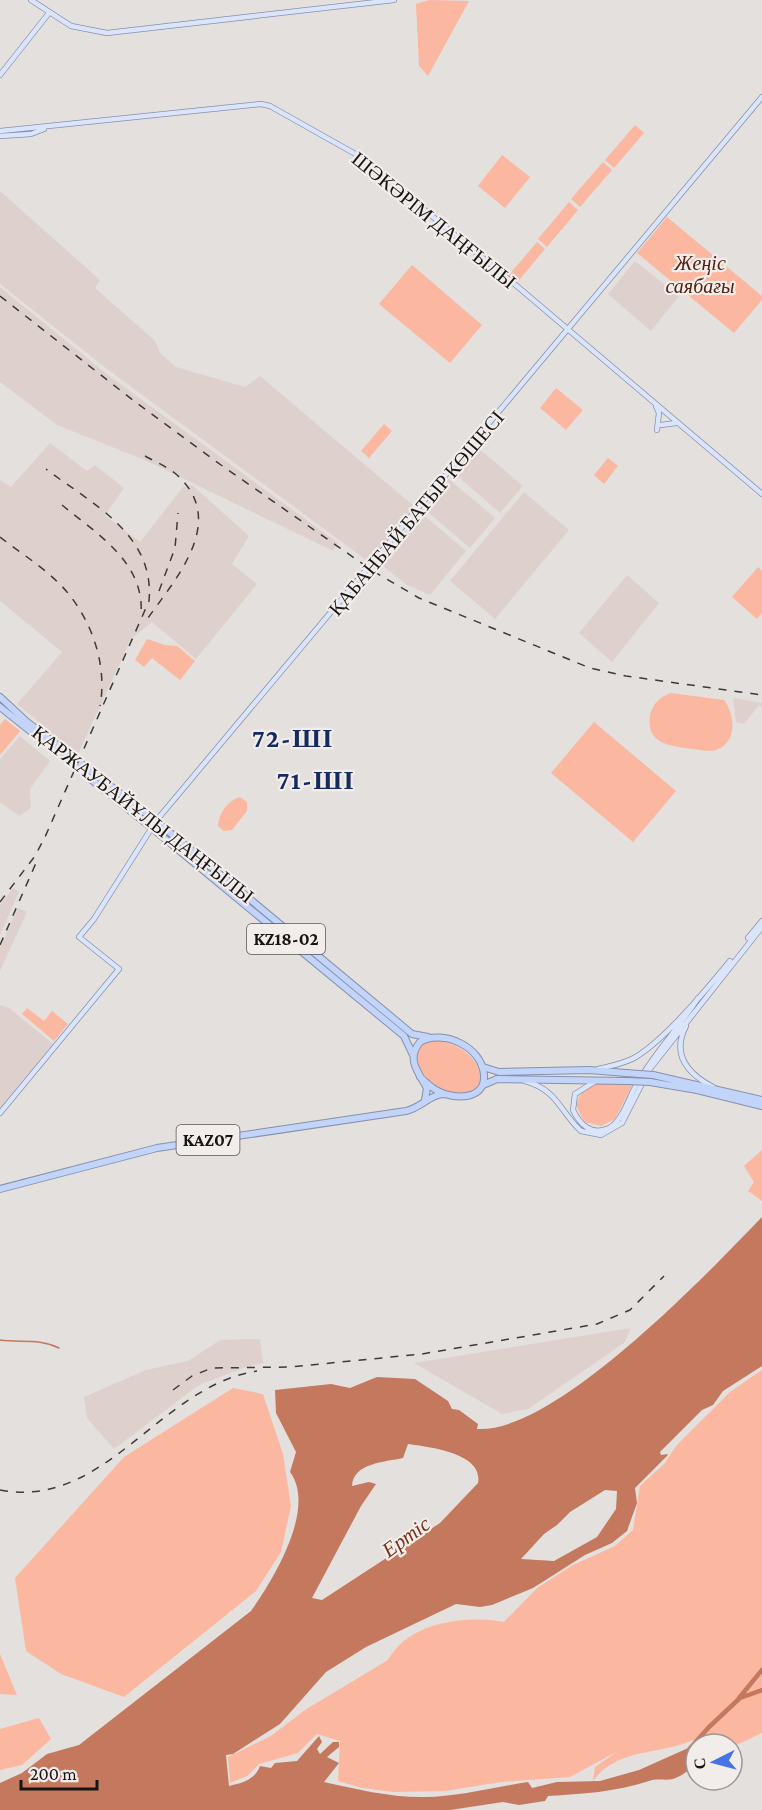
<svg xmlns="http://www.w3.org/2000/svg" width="762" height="1810" viewBox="0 0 762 1810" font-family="'Crimson Pro',serif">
  <rect width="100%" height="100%" fill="#e4e0de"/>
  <path fill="#ded1cd" d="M0,191L100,280L95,288L155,341L160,353L176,367L245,387L260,376L416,508L369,562L107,369L0,284Z
    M635,261L679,296L651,331L608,294Z
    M0,287L108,375L338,543L333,551L147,461L57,425L0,382Z
    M50,443L87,471L95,465L124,488L105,515L140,542L183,487L192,485L249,536L232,564L257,584L196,659L152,622L131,639L78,754L17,704L62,652L0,601V480L11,487Z
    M476,446L523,486L500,513L454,473Z
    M449,479L495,518L470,548L424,509Z
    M524,492L569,530L495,619L450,581Z
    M421,513L466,551L430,595L407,585L379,563Z
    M627,575L659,603L612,662L579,633Z
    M733,698L762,703V707L759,705L744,724L736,722Z
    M20,736L50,761L30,789L31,808L19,816L0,802V759Z
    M13,888L19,892L0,935V905Z
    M18,908L27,912L0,971V947Z
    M0,1005L9,1008L53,1044L0,1108Z
    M631,1328L624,1343L528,1409L502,1414L414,1363Z
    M260,1339L263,1363L246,1367L199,1385L114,1449L87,1418L84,1397L146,1370L188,1361L220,1340Z"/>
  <path fill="#fbb79f" d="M429,0L469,1L428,76L419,66L416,4Z
    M635,125L644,133L614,168L605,160Z
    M502,155L530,177L505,208L478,186Z
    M603,162L612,170L580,207L571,199Z
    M569,202L578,210L547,247L538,239Z
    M667,217L762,296V300L734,333L637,253Z
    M537,242L545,249L516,284L508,276Z
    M412,265L482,325L450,363L379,304Z
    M556,388L583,410L566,430L540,408Z
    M384,424L392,431L369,458L361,451Z
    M608,458L618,466L604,484L594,475Z
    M758,567L762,571V613L757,619L732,597Z
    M147,639L165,645L177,646L195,661L180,680L152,658L144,667L135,660Z
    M671,693L724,700C735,714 738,743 716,750C709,752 700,750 693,749C671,746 646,745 650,716C652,704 660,697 671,693Z
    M5,719L20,731L0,755V725Z
    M594,722L676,791L633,842L551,773Z
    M240,797L247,802V811L232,830L224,831L218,826C219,813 227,801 240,797Z
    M27,1008L44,1021L52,1011L68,1024L54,1041L22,1014Z
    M434,1040C456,1043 476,1054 482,1077C471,1132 376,1050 434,1040Z
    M596,1083L633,1084L615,1119L601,1126L584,1122L576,1105L582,1090Z
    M762,1150V1201L748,1191L754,1182L744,1166Z
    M762,1370V1733L732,1747V1744H696L693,1740C660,1755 616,1748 593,1781L595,1767L618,1751L570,1777L501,1782L445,1791L393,1792L362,1788L338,1781L340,1741L317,1734L298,1753L259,1764L247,1776L230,1783L228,1757L271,1736L305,1710L388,1660C409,1622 465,1615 504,1622L537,1588L573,1565L615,1546L633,1530L640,1486L665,1463L676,1446L730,1392Z
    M233,1388L263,1394L283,1454L291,1506L281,1552L256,1591L124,1697L61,1674L26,1651L15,1578L124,1457Z
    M0,1654L17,1695L0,1694Z
    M39,1718L51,1739L22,1765L0,1770V1729Z"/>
  <path fill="#c4785d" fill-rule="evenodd" d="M762,1217V1366L723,1391L713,1405L702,1410L660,1452L661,1455L668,1454L667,1456L635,1488L637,1503L627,1531L612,1543L585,1555L533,1588L492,1605L480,1607L456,1604L366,1647L326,1672L280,1724L233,1754L226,1755L229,1786C242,1783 255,1780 260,1766L271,1768L275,1763L297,1761L319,1736L322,1742L317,1749L320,1754L333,1742H339V1747L327,1757L339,1763L324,1782C356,1789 388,1797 421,1797C452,1798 496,1787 528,1782L532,1788L557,1782L600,1781L639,1770L686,1749L695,1764L694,1767C687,1771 680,1777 673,1779C666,1781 657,1778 649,1781C615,1792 582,1794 548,1796L545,1801L519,1805L503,1802L450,1810H0V1783L22,1773L47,1754L79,1745L251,1611C273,1580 317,1508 290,1472L296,1452L276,1413L275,1390L331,1384L350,1388L377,1377L415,1379L448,1401L452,1409L459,1410L478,1424L477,1429C555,1434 708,1273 762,1217ZM408,1444C429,1447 484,1453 478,1483L440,1523L322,1600L312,1598L361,1506L376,1484L369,1482L352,1486C353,1463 385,1462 403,1458ZM605,1490L617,1491L616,1509L597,1537L554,1561L521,1559L544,1534L557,1525L570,1512Z"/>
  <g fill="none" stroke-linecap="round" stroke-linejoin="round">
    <path stroke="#c4785d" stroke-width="1.5" d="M0,1340C21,1343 39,1338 59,1348"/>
    <path stroke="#c4785d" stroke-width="4.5" d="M739,1698L762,1670
      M685,1754L709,1727L740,1698L762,1690"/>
    <defs>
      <path id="major" d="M31,0L71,26L107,33L394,0
        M0,75L49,13
        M0,131L261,104L270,106L359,156L518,287L762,494
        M0,136L31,134L44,129
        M656,406L659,413L657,430
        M661,425L676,423
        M748,938L762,921
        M686,1026C671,1055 688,1074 713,1087
        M598,1069C610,1066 623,1064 634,1058C664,1041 707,989 730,961
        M525,1081C558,1090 560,1112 581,1131L601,1135L622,1123L649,1070L762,927
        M594,1082L575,1094L573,1110C580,1125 592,1136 609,1128C621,1122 628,1101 634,1089C651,1056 678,1030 698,998
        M0,1113L119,969L79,937L94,919L156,821L762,97"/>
      <path id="highway" d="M0,697L27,722L156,821L412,1034L428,1037
        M0,707L152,828L404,1036L413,1055
        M483,1067L499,1072L589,1070L626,1073
        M653,1075L762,1100
        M420,1077C426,1082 431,1088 438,1091C454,1100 486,1100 484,1075C482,1046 442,1029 420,1042C406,1059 418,1072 427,1088L425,1100
        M650,1082L697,1090L762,1106
        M483,1085L497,1079L627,1081
        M0,1189L157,1148L406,1111C421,1108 430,1094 445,1094"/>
    </defs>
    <use href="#major" stroke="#8691aa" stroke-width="6"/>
    <use href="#highway" stroke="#8691aa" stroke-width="8"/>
    <use href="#major" stroke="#dae5fc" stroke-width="4.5"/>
    <use href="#highway" stroke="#c2d4fa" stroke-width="6"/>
    <path stroke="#3d3a39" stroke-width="1.5" stroke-dasharray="8 8" stroke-linecap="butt" d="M0,296L134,401L221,465L373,571L419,598L590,668L626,676L762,695
      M145,456C156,462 168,467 177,475C228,521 176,578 148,618
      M62,505C97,534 145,562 141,615
      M0,537C23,555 53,573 71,597C94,627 107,668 100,706
      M159,591L175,548L178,513
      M0,902L35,856L45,837L149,601C155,534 92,504 46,469
      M0,945L36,863
      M173,1390L192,1376L212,1368L290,1367L422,1354L597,1324L630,1310L664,1276
      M0,1490C106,1510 159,1386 257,1371"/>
    <defs>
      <path id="highway-bridge" d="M626,1073L653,1075
        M627,1081L650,1082"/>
    </defs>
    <use href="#highway-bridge" stroke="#8691aa" stroke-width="8" stroke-linecap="butt"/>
    <use href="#highway-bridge" stroke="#c2d4fa" stroke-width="6"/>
  </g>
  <g text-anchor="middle" stroke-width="4.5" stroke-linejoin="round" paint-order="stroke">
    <g fill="#f2edeb" stroke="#595654" stroke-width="1.5">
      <rect x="247" y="924" width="78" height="30" rx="4.5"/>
      <rect x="176.5" y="1125" width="63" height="30" rx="4.5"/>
    </g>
    <g font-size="18" font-weight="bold" fill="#171514">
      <text x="286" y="945">KZ18-02</text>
      <text x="208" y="1146">KAZ07</text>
    </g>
    <g font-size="20" fill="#171514" stroke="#f2edeb">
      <text transform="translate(434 220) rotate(39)" y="7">ШӘКӘРІМ ДАҢҒЫЛЫ</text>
      <text transform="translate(416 513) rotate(-50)" y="7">ҚАБАНБАЙ БАТЫР КӨШЕСІ</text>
      <text transform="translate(143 814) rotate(38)" y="7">ҚАРЖАУБАЙҰЛЫ ДАҢҒЫЛЫ</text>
    </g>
    <g font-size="20" font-style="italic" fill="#53210e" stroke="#f2edeb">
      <text x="700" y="270">Жеңіс<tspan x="700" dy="23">саябағы</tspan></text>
    </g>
    <g font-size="21" font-style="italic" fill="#773114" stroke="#f2edeb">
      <text transform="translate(406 1537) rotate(-36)" y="7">Ертіс</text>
    </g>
    <g font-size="26" font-weight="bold" letter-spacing="1.5" fill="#152a60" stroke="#f2edeb">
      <text x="293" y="747">72-ШІ</text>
      <text x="316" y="789">71-ШІ</text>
    </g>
  </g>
  <g transform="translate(714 1762) rotate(264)"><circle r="28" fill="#f2edeb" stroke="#9a9795" stroke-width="1.5"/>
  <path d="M0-4.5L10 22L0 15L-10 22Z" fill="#4674e6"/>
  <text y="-9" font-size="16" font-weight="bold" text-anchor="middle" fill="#171514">С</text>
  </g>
  <path d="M21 1780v9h76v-9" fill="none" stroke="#171514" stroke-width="3"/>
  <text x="30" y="1780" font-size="18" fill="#171514" stroke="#f2edeb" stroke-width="4.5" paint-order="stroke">200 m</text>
</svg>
